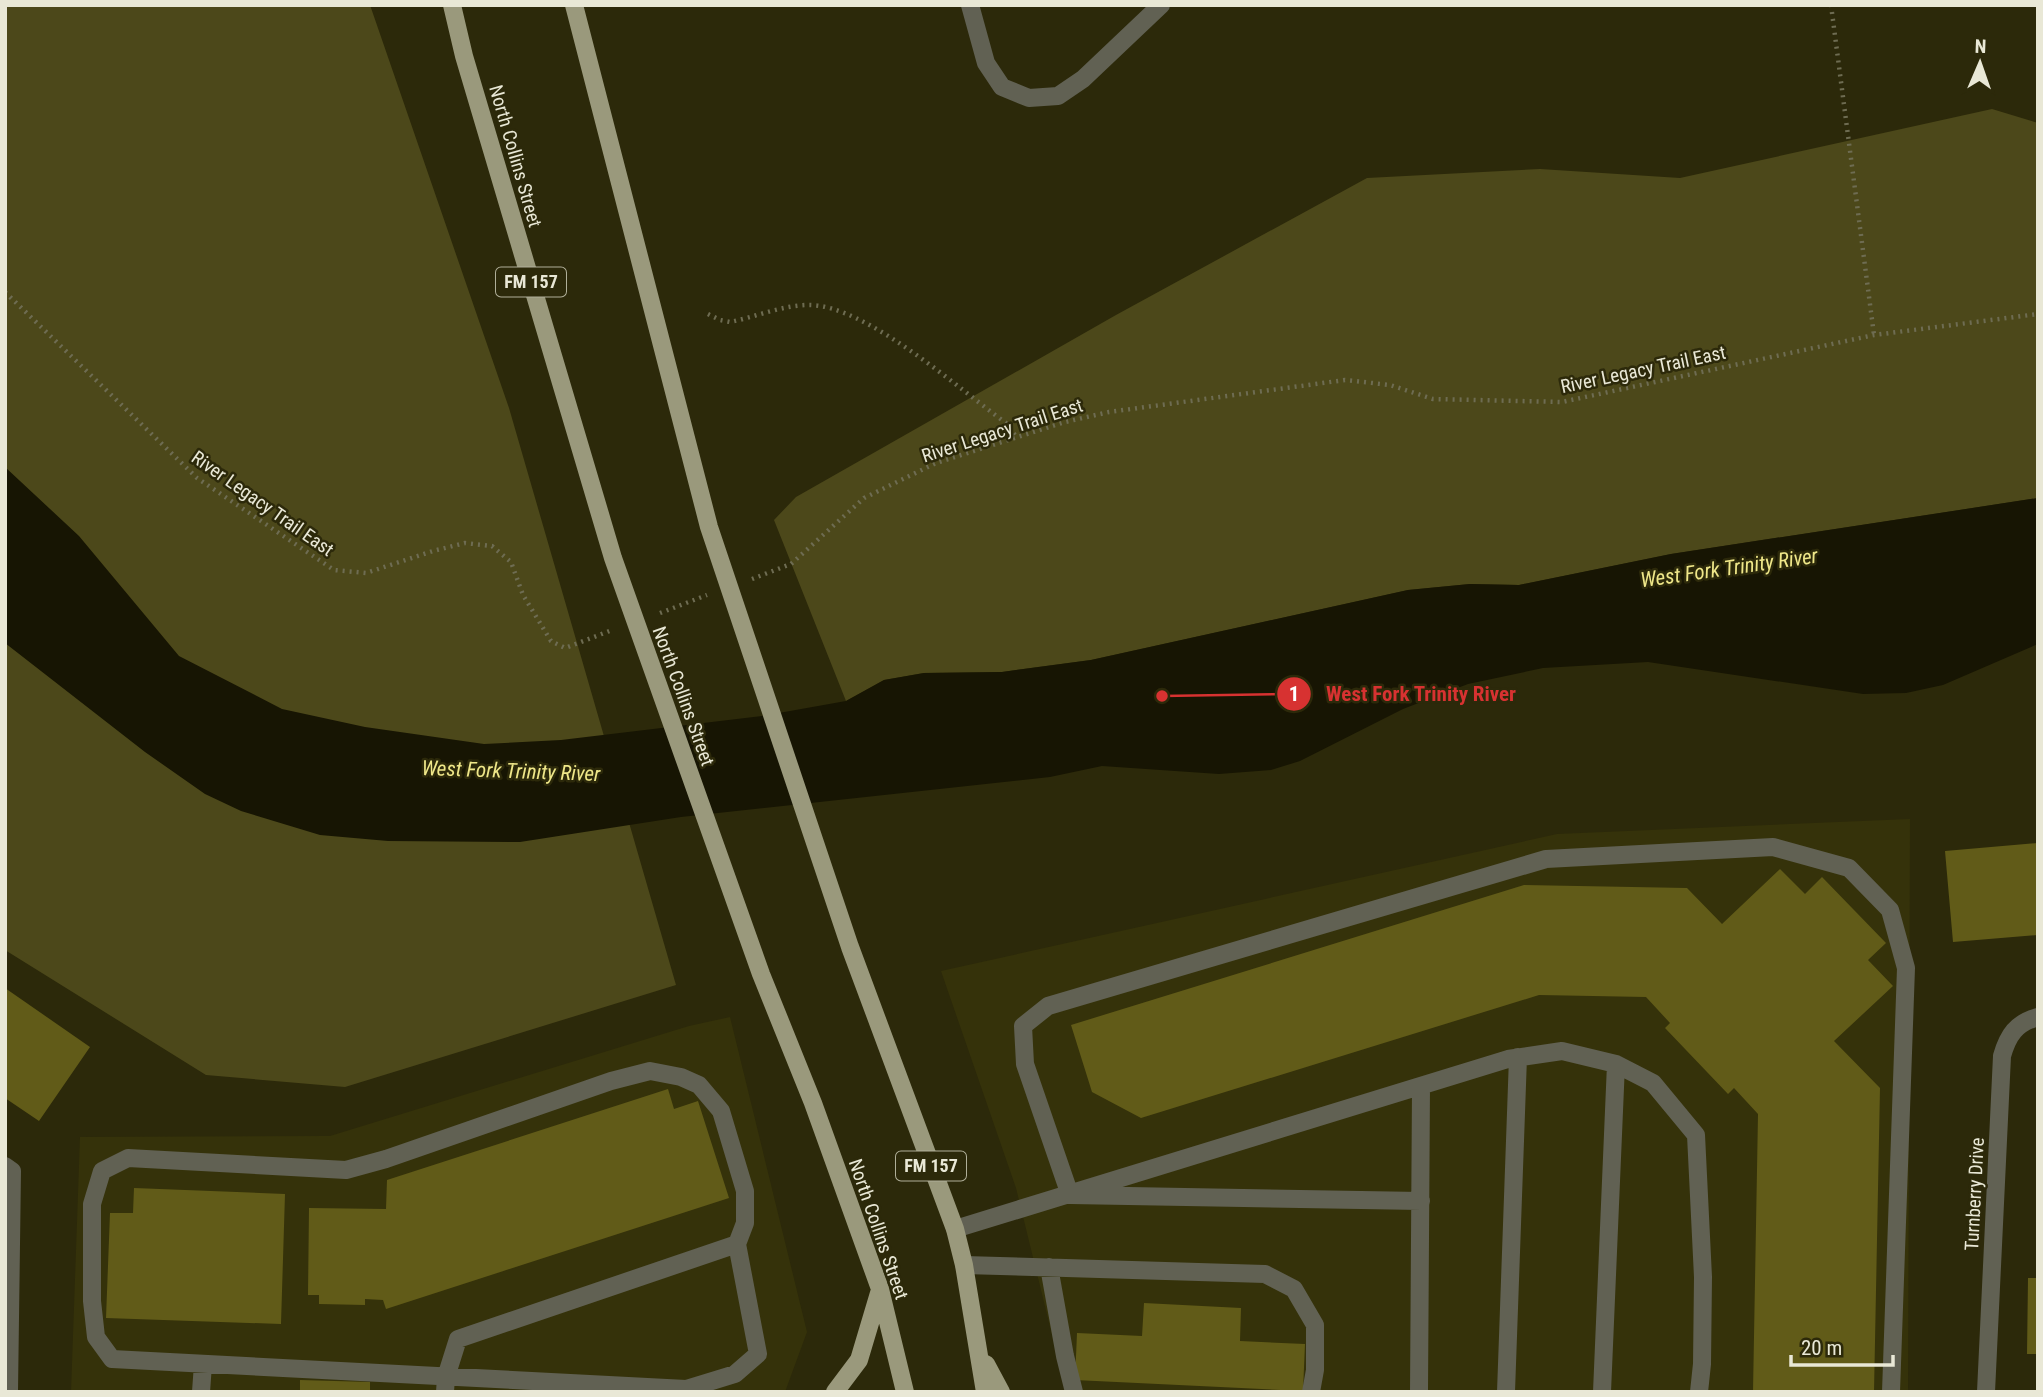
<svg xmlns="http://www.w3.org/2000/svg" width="2043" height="1397" viewBox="0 0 2043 1397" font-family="'Roboto Condensed',sans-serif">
  <rect width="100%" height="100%" fill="#2c290a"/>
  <path fill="#35320a" d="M1910,819L1908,1392H1066L1016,1188L941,971L1557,834Z
    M730,1017L807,1332L785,1392H71L80,1137L330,1136L689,1026Z"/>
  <path fill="#4c481a" d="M5,5H370L509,408L676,985L345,1087L206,1075L5,950Z
    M1992,109L2038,123V498L1671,554L1519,585L1470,584L1408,590L1091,660L1002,672L924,673L884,680L846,701L774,520L796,497L1116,315L1367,178L1540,169L1680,178Z"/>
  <path fill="#171503" d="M5,467L79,536L179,656L282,709L365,727L484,744L561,740L762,716L846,701L884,680L924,673L1002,672L1091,660L1408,590L1470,584L1519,585L1671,554L2038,498V644L1943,685L1906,693L1863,694L1648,662L1543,668L1468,684L1403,709L1300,761L1271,770L1219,774L1102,766L1050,777L681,817L520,842L388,841L320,835L241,811L205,794L145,752L5,643Z"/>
  <path fill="#615b18" d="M2038,843V935L1953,942L1945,851Z
    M1780,869L1805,894L1822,877L1886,943L1868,960L1893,986L1834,1041L1880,1088L1874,1392H1753L1758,1114L1734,1088L1728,1094L1665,1028L1670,1023L1646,997L1539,995L1141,1118L1092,1092L1071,1025L1524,885L1687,888L1722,924Z
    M5,988L90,1047L39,1121L5,1098Z
    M668,1089L674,1109L698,1101L729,1198L386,1309L383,1300L365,1299V1305L319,1304V1295H308L309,1208L386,1209L387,1180Z
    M134,1188L285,1194L281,1324L106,1318L110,1213H133Z
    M2028,1278H2038V1354H2027Z
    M1144,1303L1241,1308L1240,1341L1305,1344L1303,1391L1075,1380L1077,1333L1142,1336Z
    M300,1380L370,1382V1392H300Z"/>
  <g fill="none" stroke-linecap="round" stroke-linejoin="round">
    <path stroke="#6e6c52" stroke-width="4.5" stroke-dasharray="2 5" stroke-linecap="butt" d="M1831,5L1874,335
      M5,292L197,478L334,570L366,573L433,551L465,543L492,546L511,562L523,595L551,641L565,648L612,630
      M708,314L720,320L730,322C755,317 783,305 809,305C866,305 959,389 1006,423L1017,438
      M752,579L791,564L864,498L936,463L1065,422L1109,412L1345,380L1390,385L1433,399L1562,402L1874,335L2038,314
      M660,613L707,595"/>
    <path stroke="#616153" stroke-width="18" d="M970,5L986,63L1002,87L1029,98L1058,96L1083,79L1161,5
      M650,1071L681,1077L699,1085L721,1111L745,1191V1223L737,1244L758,1354L735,1374L686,1389L112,1359L96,1337L92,1301V1204L102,1171L128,1158L346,1170L386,1159L611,1081Z
      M5,1166L12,1171L9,1392
      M1421,1201L1070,1195L1025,1064L1023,1026L1048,1006L1546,859L1773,847L1849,868L1890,910L1906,968L1891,1392
      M955,1229L1508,1059L1562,1051L1616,1064L1653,1083L1696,1135L1703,1277L1702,1364L1699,1392
      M964,1265L1265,1274L1294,1289L1315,1325V1370L1311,1392
      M1049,1267L1065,1356L1074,1392
      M201,1392L203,1364
      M445,1392L446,1377L458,1339L737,1244
      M1419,1392L1421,1087
      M1506,1392L1518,1057
      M1602,1392L1616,1064
      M1986,1392L2002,1056C2008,1035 2016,1023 2038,1017"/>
    <path stroke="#9a997c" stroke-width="18" d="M452,5L464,56L613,558L761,974L813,1103L880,1289L905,1392
      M574,5L709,527L850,947L955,1229L964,1265L985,1392
      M986,1364L1001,1392
      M835,1392L859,1360L879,1293"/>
  </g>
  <g text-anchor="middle" stroke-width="5" stroke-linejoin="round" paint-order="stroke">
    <g fill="#2c290a" stroke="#b0af99" stroke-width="2">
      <rect x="496" y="267.5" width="70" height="29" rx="5"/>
      <rect x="896" y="1151.5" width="70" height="29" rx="5"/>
    </g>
    <g font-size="18" font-weight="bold" fill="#e9e8d6">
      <text x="531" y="288">FM 157</text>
      <text x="931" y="1172">FM 157</text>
    </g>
    <g font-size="19" fill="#e9e8d6" stroke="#2c290a">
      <text transform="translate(516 156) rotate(74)" y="7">North Collins Street</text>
      <text transform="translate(1643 369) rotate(-12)" y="7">River Legacy Trail East</text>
      <text transform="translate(1002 430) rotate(-18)" y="7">River Legacy Trail East</text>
      <text transform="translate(263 503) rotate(35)" y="7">River Legacy Trail East</text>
      <text transform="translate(684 696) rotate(70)" y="7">North Collins Street</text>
      <text transform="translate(1974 1194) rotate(-87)" y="7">Turnberry Drive</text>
      <text transform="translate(879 1229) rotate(71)" y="7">North Collins Street</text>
    </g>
    <g font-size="21" font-style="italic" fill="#efe789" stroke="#2c290a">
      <text transform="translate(1729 568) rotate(-8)" y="7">West Fork Trinity River</text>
      <text transform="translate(511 771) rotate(2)" y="7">West Fork Trinity River</text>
    </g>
  </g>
  <path fill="none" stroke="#d73231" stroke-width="2.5" d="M1162 696L1294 694"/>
  <g fill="#d73231" stroke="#2c290a" stroke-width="2.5">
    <circle cx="1162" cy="696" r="7"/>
    <circle cx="1294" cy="694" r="18"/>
  </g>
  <g font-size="21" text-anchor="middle" font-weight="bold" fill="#fff">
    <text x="1294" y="701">1</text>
  </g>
  <g font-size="21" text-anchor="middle" font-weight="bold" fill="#d73231" stroke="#2c290a" stroke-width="5" stroke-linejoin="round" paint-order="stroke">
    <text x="1421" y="701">West Fork Trinity River</text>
  </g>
  <rect width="2043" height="1397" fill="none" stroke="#e9e8d6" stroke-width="14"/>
  <g transform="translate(1980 63) rotate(2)" stroke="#2c290a" stroke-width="5" paint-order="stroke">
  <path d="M0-5L12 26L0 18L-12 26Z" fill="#e9e8d6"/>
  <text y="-10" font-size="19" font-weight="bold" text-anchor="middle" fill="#e9e8d6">N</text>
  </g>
  <path d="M1791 1355v10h102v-10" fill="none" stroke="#e9e8d6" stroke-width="3.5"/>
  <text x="1801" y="1355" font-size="21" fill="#e9e8d6" stroke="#2c290a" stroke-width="5" paint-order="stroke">20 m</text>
</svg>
